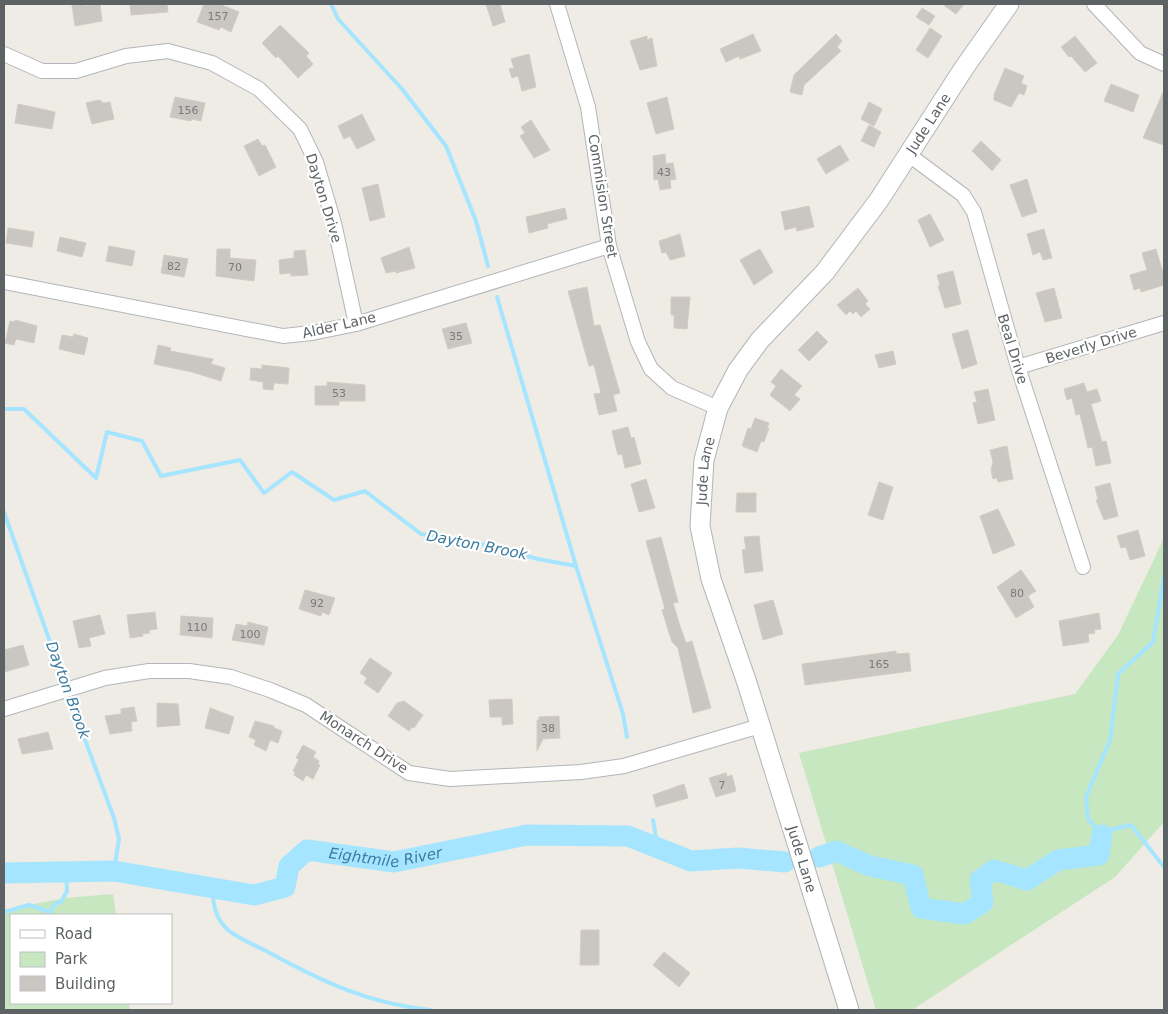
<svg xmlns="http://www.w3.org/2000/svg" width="1168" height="1014" viewBox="0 0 1168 1014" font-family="'DejaVu Sans',sans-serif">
  <rect width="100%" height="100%" fill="#efebe5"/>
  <path fill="#c7e7c1" d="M1164,538V822L1115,877L912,1010H876L799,753L1075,694L1118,635Z
    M113,894L116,915H11V1003H129L130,1010H4V910L65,898Z"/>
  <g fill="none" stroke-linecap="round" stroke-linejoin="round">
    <path stroke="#a5e5ff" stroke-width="4" d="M331,4L338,19L402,89L446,146L476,221L488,266
      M497,297L576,566
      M4,409H24L96,478L107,432L142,441L161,476L240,460L264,493L292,472L334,500L365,491L421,534L486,545L538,559L576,566L623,714L627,737
      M4,512L66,687
      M1164,577L1153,642L1118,674L1110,740L1086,797L1088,819L1102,835L1113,829L1131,825L1164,867
      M68,694L114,818L119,839L114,871
      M653,820L658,850
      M214,888C211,902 216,919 228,930C239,939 255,945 268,952C323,982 367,1003 430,1010
      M4,912L29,905L50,912L55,904L61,902L67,891L66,872"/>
    <g stroke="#a5e5ff" stroke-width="21">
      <path d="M819,857L836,851L870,866L913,875L921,908L965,914L983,902L980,880L994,870L1027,880L1058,860L1099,855L1102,835"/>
      <path id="s1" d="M4,873L114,871L254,895L285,887L289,866L307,850L394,862L527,835L628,836L691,861L738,858L785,862"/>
    </g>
  </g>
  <path fill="#cac6c1" stroke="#d4ccc3" d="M85,4V6L100,4L102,21L75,26L72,5Z
    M130,4H167L168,12L131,15Z
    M204,4H219L239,12L231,32L221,27L219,30L197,22Z
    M486,4H500L505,22L493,26Z
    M942,4H964L956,14Z
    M922,8L935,16L929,25L916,17Z
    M280,25L309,53L306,56L313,64L298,78L278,56L276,58L262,43Z
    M930,28L942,36L928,58L916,50Z
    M753,34L761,51L740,59L739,56L726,62L720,49Z
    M836,34L842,41L837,47L841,51L804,85L802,95L790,92L794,75Z
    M647,36V40L652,38L657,66L640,70L630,41Z
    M1075,36L1097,63L1085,72L1071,56L1069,57L1061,47Z
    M529,54L536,87L522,91L518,76L512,78L509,69L514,68L511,59Z
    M1005,68L1024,76L1021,83L1027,86L1024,95L1019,93L1011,107L994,100V95Z
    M1111,84L1139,95L1133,112L1104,101Z
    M1164,90V145L1143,138Z
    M175,97L205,103L201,121L192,119L191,121L170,117Z
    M667,97L674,129L656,134L647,103Z
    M99,100L104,103L110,102L114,119L92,124L86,103Z
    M869,102L882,109L874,126L861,119Z
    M18,104L55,112L52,129L15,123Z
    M362,114L375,140L357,149L350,136L344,139L338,126Z
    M531,120L550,150L534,158L520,136L525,133L521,127Z
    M869,125L881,132L874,147L861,141Z
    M258,139L262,146L265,145L276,167L259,176L244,146Z
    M981,141L1001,160L992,171L972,151Z
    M840,145L849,160L826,174L817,159Z
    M665,154L666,164L673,163L676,179L670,180L671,188L660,190L658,179L654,180L653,156Z
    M1027,179L1037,212L1022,217L1010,185Z
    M378,184L385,217L370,221L362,188Z
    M809,206L814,227L797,231L796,227L785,230L781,212Z
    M565,208L567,219L547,224L548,228L529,233L526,217Z
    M930,214L944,240L930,247L918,220Z
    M8,228L34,232L32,247L6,243Z
    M1044,229L1052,258L1043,260L1040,252L1033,255L1027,234Z
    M680,234L685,256L670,260L666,252L662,253L659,241Z
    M60,237L86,243L82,257L57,251Z
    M109,246L135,251L132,266L106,261Z
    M409,247L415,268L396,273V271L386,273L381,258Z
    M217,249H230V258L256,260L254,281L216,276Z
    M760,249L773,272L754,285L740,260Z
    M1156,249L1164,276V285L1141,292L1140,288L1134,290L1130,275L1147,270L1142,253Z
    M305,250L308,275L291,276V273L280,274L279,260L294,258V251Z
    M164,255L188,259L184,277L161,273Z
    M953,271L961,304L945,308L938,286L940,285L937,275Z
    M587,287L594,326L600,325L620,393L613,395L617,411L599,415L594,394L601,393L594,365L589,366L568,291Z
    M858,288L868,301L865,304L870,309L861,317L856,311L853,314L850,311L846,315L837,305Z
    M1054,288L1062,318L1045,322L1036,293Z
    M671,297H690L687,329L674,328V315H671Z
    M15,320L37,326L34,343L16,339L14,345L5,343L10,321L15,322Z
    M466,323L472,343L448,349L442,329Z
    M968,330L977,364L962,369L952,334Z
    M817,331L828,342L809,361L798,350Z
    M74,334L88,338L84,355L59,349L62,335L73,337Z
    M158,345L171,348L170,351L213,359L211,364L225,368L221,381L192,372L154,364Z
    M893,351L896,364L879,368L875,355Z
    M262,365L289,368L288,384L274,383L273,390L263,389V382L250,380L251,368L262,369Z
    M781,369L802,386L794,395L800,399L790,411L770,395L776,386L771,382Z
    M327,382L365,385V401H339V405H315V386H327Z
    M1084,383L1087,392L1097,389L1101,401L1091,404L1102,442L1106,441L1111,463L1096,466L1092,447L1088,448L1080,414L1076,415L1072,398L1067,400L1064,389Z
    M988,389L995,420L978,424L973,403L977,402L974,392Z
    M755,418L769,423L767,428H769L764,442L761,441L757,452L742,446L748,428L751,429Z
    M628,427L631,438L634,437L641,464L625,468L622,454L618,455L612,431Z
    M1007,446L1013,479L998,482L997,478L993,479L991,470L993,462L990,450Z
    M646,479L655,508L639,512L631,484Z
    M879,482L893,487L883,520L868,515Z
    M1110,483L1118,516L1104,520L1096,500H1098L1095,487Z
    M737,493H756V512H736Z
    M998,509L1015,545L993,554L980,516Z
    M1138,530L1145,556L1130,560L1126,547L1121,548L1117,536Z
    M759,536L763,571L745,573L742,550L746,549L744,537Z
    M661,537L678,602L673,603L680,626L686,643L692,641L711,708L693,713L678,648L672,642L662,610L665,609L646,541Z
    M1021,570L1036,591L1028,596L1034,607L1016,618L997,587Z
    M305,590L335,598L329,615L322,612L321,616L299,609Z
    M773,600L783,634L763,640L754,605Z
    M155,612L157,629L149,630L150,633L142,634L143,636L130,638L127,615Z
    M1099,613L1101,629L1094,630L1095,633L1088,634L1089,642L1063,646L1059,621Z
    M100,615L105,634L89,638L91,646L79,648L73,621Z
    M181,616L213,618L212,638L180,635Z
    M248,622L268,627L264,645L232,640L236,624L247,626Z
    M23,645L29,665L4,672V650Z
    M896,651V654L909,653L911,671L805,685L802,664Z
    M370,658L392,673L378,693L364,683L367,678L360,673Z
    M512,699L513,724L502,725V717H490L489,700Z
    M404,701L423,715L414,728L412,727L409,731L388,716L397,703Z
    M157,703L178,704L180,725L157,727Z
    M134,707L137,721L131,722L132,731L110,734L105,716L121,714V709Z
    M210,708L234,717L229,734L205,728Z
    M559,716L560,738L543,739L537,751V720H539V717Z
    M255,721L274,726V728L282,731L278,743L270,740L266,751L254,745L256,740L249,737Z
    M48,732L53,749L22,754L18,739Z
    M303,745L316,752L313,757L319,761L318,764L320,765L313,779L306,775L303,781L294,775L295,772L293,771L299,759L296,758Z
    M726,773L727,777L732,775L736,791L716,797L709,778Z
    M684,784L688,798L656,807L653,795Z
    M581,930H599V965H580Z
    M664,952L690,973L679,987L653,965Z"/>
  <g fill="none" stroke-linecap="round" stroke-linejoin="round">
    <defs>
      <path id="street" d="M557,4L588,107L609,246L638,342L651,369L672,388L718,408
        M1094,4L1140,53L1164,64
        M4,54L42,71H76L126,56L168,51L212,63L259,89L300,129L316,162L334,223L356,324
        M909,155L963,195L974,212L1018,367L1083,567
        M4,282L283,336L312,333L356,324L609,246
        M1018,367L1164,323
        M4,709L105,678L149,671H189L231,677L270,690L306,705L409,773L450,779L581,772L624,766L760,726"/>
      <g id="secondary">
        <path id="s2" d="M849,1010L747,683L711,579L700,526L704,460L718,408L738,370L760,340L825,272L879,200L964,68L1009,4"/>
      </g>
    </defs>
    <use href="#street" stroke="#b2b6ba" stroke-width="16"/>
    <use href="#secondary" stroke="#b1b6ba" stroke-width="21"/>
    <use href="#street" stroke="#fff" stroke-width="14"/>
    <use href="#secondary" stroke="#fff" stroke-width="19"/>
  </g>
  <g text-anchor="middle" stroke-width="4.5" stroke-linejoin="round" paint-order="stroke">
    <g font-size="11" fill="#787b7c">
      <text x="218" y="20">157</text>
      <text x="188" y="114">156</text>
      <text x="664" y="176">43</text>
      <text x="174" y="270">82</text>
      <text x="235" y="271">70</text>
      <text x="456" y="340">35</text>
      <text x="339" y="397">53</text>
      <text x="1017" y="597">80</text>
      <text x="317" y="607">92</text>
      <text x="197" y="631">110</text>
      <text x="250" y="638">100</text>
      <text x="879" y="668">165</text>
      <text x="548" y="732">38</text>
      <text x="722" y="789">7</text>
    </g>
    <g font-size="14" fill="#5d6265" stroke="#fff">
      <text dy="5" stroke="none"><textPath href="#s2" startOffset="982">Jude Lane</textPath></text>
      <text transform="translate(603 196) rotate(81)" y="5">Commision Street</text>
      <text transform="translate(324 198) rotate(73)" y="5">Dayton Drive</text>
      <text transform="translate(339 325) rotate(-13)" y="5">Alder Lane</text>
      <text transform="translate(1091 345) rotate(-17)" y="5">Beverly Drive</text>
      <text transform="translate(1013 349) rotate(73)" y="5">Beal Drive</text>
      <text dy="5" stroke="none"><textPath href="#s2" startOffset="562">Jude Lane</textPath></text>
      <text transform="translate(364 742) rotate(33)" y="5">Monarch Drive</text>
      <text transform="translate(802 859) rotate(73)" y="5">Jude Lane</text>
    </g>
    <g font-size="15" font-style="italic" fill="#3b7ba0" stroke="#fff">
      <text transform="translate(477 545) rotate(11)" y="5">Dayton Brook</text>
      <text transform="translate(68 690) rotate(70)" y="5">Dayton Brook</text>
      <text dy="5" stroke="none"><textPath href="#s1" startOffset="409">Eightmile River</textPath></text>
    </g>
  </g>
  <rect width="1168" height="1014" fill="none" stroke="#5d6265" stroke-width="10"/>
  <rect x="10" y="914" width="162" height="90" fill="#ffffff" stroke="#bec0c1"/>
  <rect x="20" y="930" width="25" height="8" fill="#ffffff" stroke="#bec0c1"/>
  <text x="55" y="939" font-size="15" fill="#5d6265">Road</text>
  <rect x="20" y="952" width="25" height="15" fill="#c7e7c1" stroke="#bec0c1"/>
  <text x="55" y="964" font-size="15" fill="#5d6265">Park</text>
  <rect x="20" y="976" width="25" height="15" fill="#cac6c1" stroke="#bec0c1"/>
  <text x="55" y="989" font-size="15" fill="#5d6265">Building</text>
</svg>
